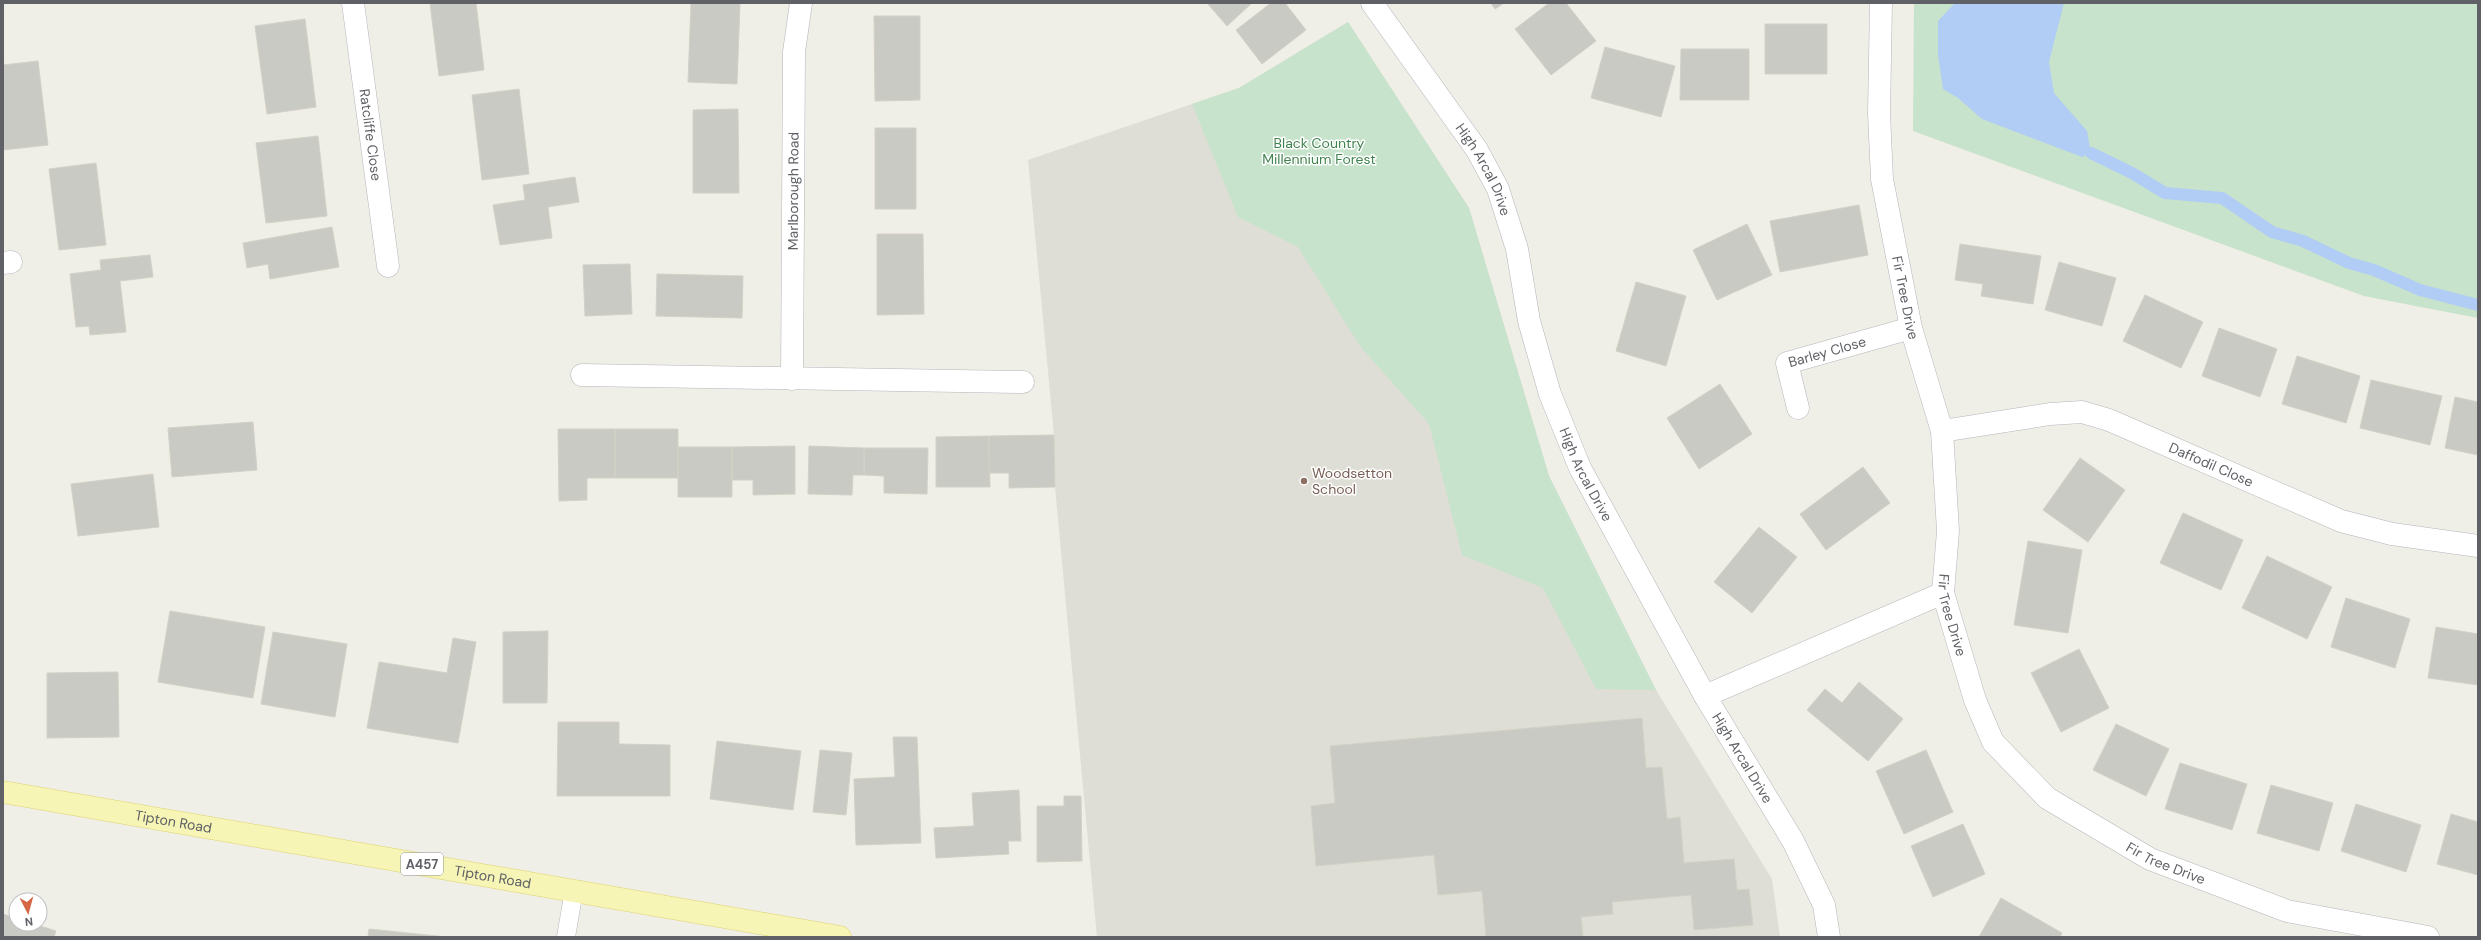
<svg xmlns="http://www.w3.org/2000/svg" width="2481" height="940" viewBox="0 0 2481 940" font-family="'DM Sans',sans-serif">
  <rect width="100%" height="100%" fill="#efeee7"/>
  <path fill="#dfded6" d="M1348,22L1469,208L1549,476L1656,690L1772,879L1780,937H1097L1055,487L1054,435L1028,160L1239,88Z"/>
  <path fill="#c7e3cb" d="M1914,3H2478V318L2364,296L1913,131Z
    M1348,22L1469,208L1549,476L1656,690L1596,689L1543,588L1462,555L1429,424L1360,346L1298,247L1238,217L1192,104L1239,88Z"/>
  <path fill="#b1cdf5" d="M1955,3H2064L2049,62L2054,93L2087,131L2091,153L2082,157L1982,119L1958,98L1943,89L1938,55V21Z"/>
  <g fill="none" stroke-linecap="round" stroke-linejoin="round">
    <path stroke="#b1cdf5" stroke-width="12" d="M2091,153L2132,173L2165,193L2222,198L2272,232L2303,241L2349,263L2374,270L2420,290L2478,305"/>
  </g>
  <path fill="#cacac4" stroke="#d3d1c6" d="M430,3H476L484,70L439,76Z
    M691,3H740L737,84L688,82Z
    M1207,3H1252L1227,26Z
    M1271,3H1285L1306,30L1262,64L1236,30Z
    M1491,3H1504L1495,9Z
    M1549,3H1566L1596,41L1551,75L1515,29Z
    M874,16H920V100L875,101Z
    M305,19L316,107L267,114L255,26Z
    M1765,24H1827V74H1765Z
    M1605,47L1675,66L1661,117L1591,98Z
    M1681,49H1749V100H1680Z
    M38,61L48,145L3,150V65Z
    M519,89L529,174L482,180L472,95Z
    M738,109L739,193H693V110Z
    M875,128H916V209H875Z
    M318,136L327,216L266,223L256,143Z
    M96,163L106,245L59,250L49,169Z
    M575,177L579,202L548,207L552,238L500,245L493,205L525,200L523,185Z
    M1859,205L1868,255L1780,272L1770,221Z
    M1747,224L1772,275L1717,300L1693,250Z
    M332,227L339,267L270,279L268,264L247,268L243,243Z
    M877,234H923L924,314L877,315Z
    M1960,244L2041,256L2033,304L1981,296L1983,284L1955,280Z
    M150,255L153,277L120,281L126,332L90,335L89,326L76,327L70,274L101,270L100,260Z
    M2059,262L2116,278L2102,326L2045,310Z
    M630,264L632,314L585,316L583,265Z
    M657,274L743,276L742,318L656,316Z
    M1636,282L1686,296L1666,366L1616,351Z
    M2145,295L2203,322L2181,368L2123,341Z
    M2219,328L2277,349L2260,397L2202,376Z
    M2297,356L2360,376L2346,423L2282,404Z
    M2371,380L2442,396L2430,445L2360,428Z
    M1720,384L1752,434L1699,469L1667,418Z
    M2455,397L2478,402V455L2445,448Z
    M253,422L257,470L172,477L168,428Z
    M558,429H615V478H587V500L559,501Z
    M615,429H678V478H615Z
    M1054,435L1055,487L1009,488V473H989V436Z
    M989,436L990,487H936V437Z
    M795,446V494L753,495V480H732V447Z
    M809,446L864,448V475H853L852,495L808,494Z
    M678,447H732V497H678Z
    M864,448H928L927,494L884,493V476L864,475Z
    M2080,458L2125,490L2088,542L2043,510Z
    M1863,467L1890,503L1826,550L1800,514Z
    M153,474L159,527L78,536L71,484Z
    M2183,513L2243,540L2221,590L2160,563Z
    M1759,527L1797,557L1752,613L1714,582Z
    M2028,541L2082,550L2068,633L2014,625Z
    M2267,556L2332,587L2307,639L2242,608Z
    M2346,598L2410,619L2395,668L2331,647Z
    M170,611L265,627L253,698L158,682Z
    M2436,627L2478,634V685L2428,678Z
    M548,631L547,703H503V632Z
    M273,632L347,644L335,717L261,704Z
    M453,638L476,642L458,743L367,728L379,662L447,673Z
    M2079,649L2109,708L2061,732L2031,673Z
    M118,672L119,737L47,738V673Z
    M1859,682L1903,719L1868,761L1807,710L1825,689L1842,703Z
    M1642,718L1646,768L1662,767L1667,819L1680,817L1684,863L1734,859L1737,890L1749,889L1753,925L1694,930L1691,895L1612,902L1613,914L1581,917L1583,937H1486L1482,891L1438,895L1434,855L1316,866L1311,806L1335,803L1330,746Z
    M558,722H619V744L670,745V796H557Z
    M2116,724L2169,749L2146,796L2093,770Z
    M893,737H917L921,843L856,845L854,779L895,777Z
    M717,741L801,751L793,810L710,799Z
    M820,750L852,753L846,815L813,812Z
    M1926,750L1953,812L1904,834L1876,771Z
    M2180,763L2247,784L2232,830L2165,809Z
    M2271,785L2333,803L2319,851L2257,833Z
    M1019,790L1021,841H1008L1009,854L936,858L934,828L974,826L972,793Z
    M1064,796H1081L1082,861L1037,862V806H1064Z
    M2356,804L2421,825L2406,872L2341,851Z
    M2451,814L2478,822V875L2437,864Z
    M1963,824L1985,874L1933,897L1911,846Z
    M2001,898L2062,933L2060,937H1979Z
    M3,914L16,918V924H34L56,931L54,937H3Z
    M369,929L447,937H368Z"/>
  <g fill="none" stroke-linecap="round" stroke-linejoin="round">
    <defs>
      <path id="lane" d="M566,937L574,890"/>
      <g id="street">
        <path id="s1" d="M353,3L388,266"/>
        <path id="s2" d="M1372,3L1477,150L1498,189L1517,249L1529,321L1550,394L1580,468L1705,696L1793,841L1824,905L1829,937"/>
        <path id="s3" d="M1881,3L1879,113L1882,179L1911,328L1942,431L1948,531L1943,593L1975,700L1993,742L2047,798L2150,859L2287,911L2428,937"/>
        <path d="M3,263L11,262"/>
        <path d="M582,375L1023,382"/>
        <path id="s4" d="M792,379L794,52L801,3"/>
        <path id="s5" d="M1798,408L1787,363L1911,328"/>
        <path id="s6" d="M1942,431L2050,414L2082,412L2109,420L2341,521L2392,534L2478,546"/>
        <path d="M1705,696L1943,593"/>
      </g>
      <g id="primary">
        <path id="s7" d="M3,792L840,937"/>
      </g>
    </defs>
    <use href="#lane" stroke="#b4b6ba" stroke-width="19"/>
    <use href="#street" stroke="#b4b6ba" stroke-width="23"/>
    <use href="#primary" stroke="#e1d26e" stroke-width="23"/>
    <use href="#lane" stroke="#fff" stroke-width="18"/>
    <use href="#street" stroke="#fff" stroke-width="22"/>
    <use href="#primary" stroke="#f6f5b5" stroke-width="22"/>
  </g>
  <circle fill="#8d6e63" stroke="#fff" stroke-width="1.5" cx="1304" cy="481" r="4"/>
  <g text-anchor="middle" stroke-width="3" stroke-linejoin="round" paint-order="stroke">
    <rect fill="#fff" stroke="#8f9094" stroke-width="1" x="401" y="853" width="42" height="22" rx="3"/>
    <g font-size="13" font-weight="bold" fill="#5f6166">
      <text x="422" y="869">A457</text>
    </g>
    <g font-size="14" fill="#5f6166" stroke="#fff">
      <text dy="5" stroke="none"><textPath href="#s1" startOffset="133">Ratcliffe Close</textPath></text>
      <text dy="5" stroke="none"><textPath href="#s2" startOffset="201">High Arcal Drive</textPath></text>
      <text dy="5" stroke="none"><textPath href="#s4" startOffset="188">Marlborough Road</textPath></text>
      <text dy="5" stroke="none"><textPath href="#s3" startOffset="297">Fir Tree Drive</textPath></text>
      <text dy="5" stroke="none"><textPath href="#s5" startOffset="88">Barley Close</textPath></text>
      <text dy="5" stroke="none"><textPath href="#s6" startOffset="281">Daffodil Close</textPath></text>
      <text dy="5" stroke="none"><textPath href="#s2" startOffset="525">High Arcal Drive</textPath></text>
      <text dy="5" stroke="none"><textPath href="#s3" startOffset="621">Fir Tree Drive</textPath></text>
      <text dy="5" stroke="none"><textPath href="#s2" startOffset="849">High Arcal Drive</textPath></text>
      <text dy="5" stroke="none"><textPath href="#s7" startOffset="173">Tipton Road</textPath></text>
      <text dy="5" stroke="none"><textPath href="#s3" startOffset="969">Fir Tree Drive</textPath></text>
      <text dy="5" stroke="none"><textPath href="#s7" startOffset="497">Tipton Road</textPath></text>
    </g>
    <g font-size="14" fill="#41834e" stroke="#fff">
      <text x="1319" y="148">Black Country<tspan x="1319" dy="16">Millennium Forest</tspan></text>
    </g>
    <g font-size="14" fill="#785e54" stroke="#fff" text-anchor="start">
      <text x="1312" y="478">Woodsetton<tspan x="1312" dy="16">School</tspan></text>
    </g>
  </g>
  <rect width="2481" height="940" fill="none" stroke="#5f6166" stroke-width="8"/>
  <g transform="translate(28 912) rotate(174)"><circle r="19" fill="#ffffff" stroke="#bfc0c2"/>
  <path d="M0-3L7 15L0 10L-7 15Z" fill="#d56747"/>
  <text y="-6" font-size="11" font-weight="bold" text-anchor="middle" fill="#5f6166">N</text>
  </g>
</svg>
